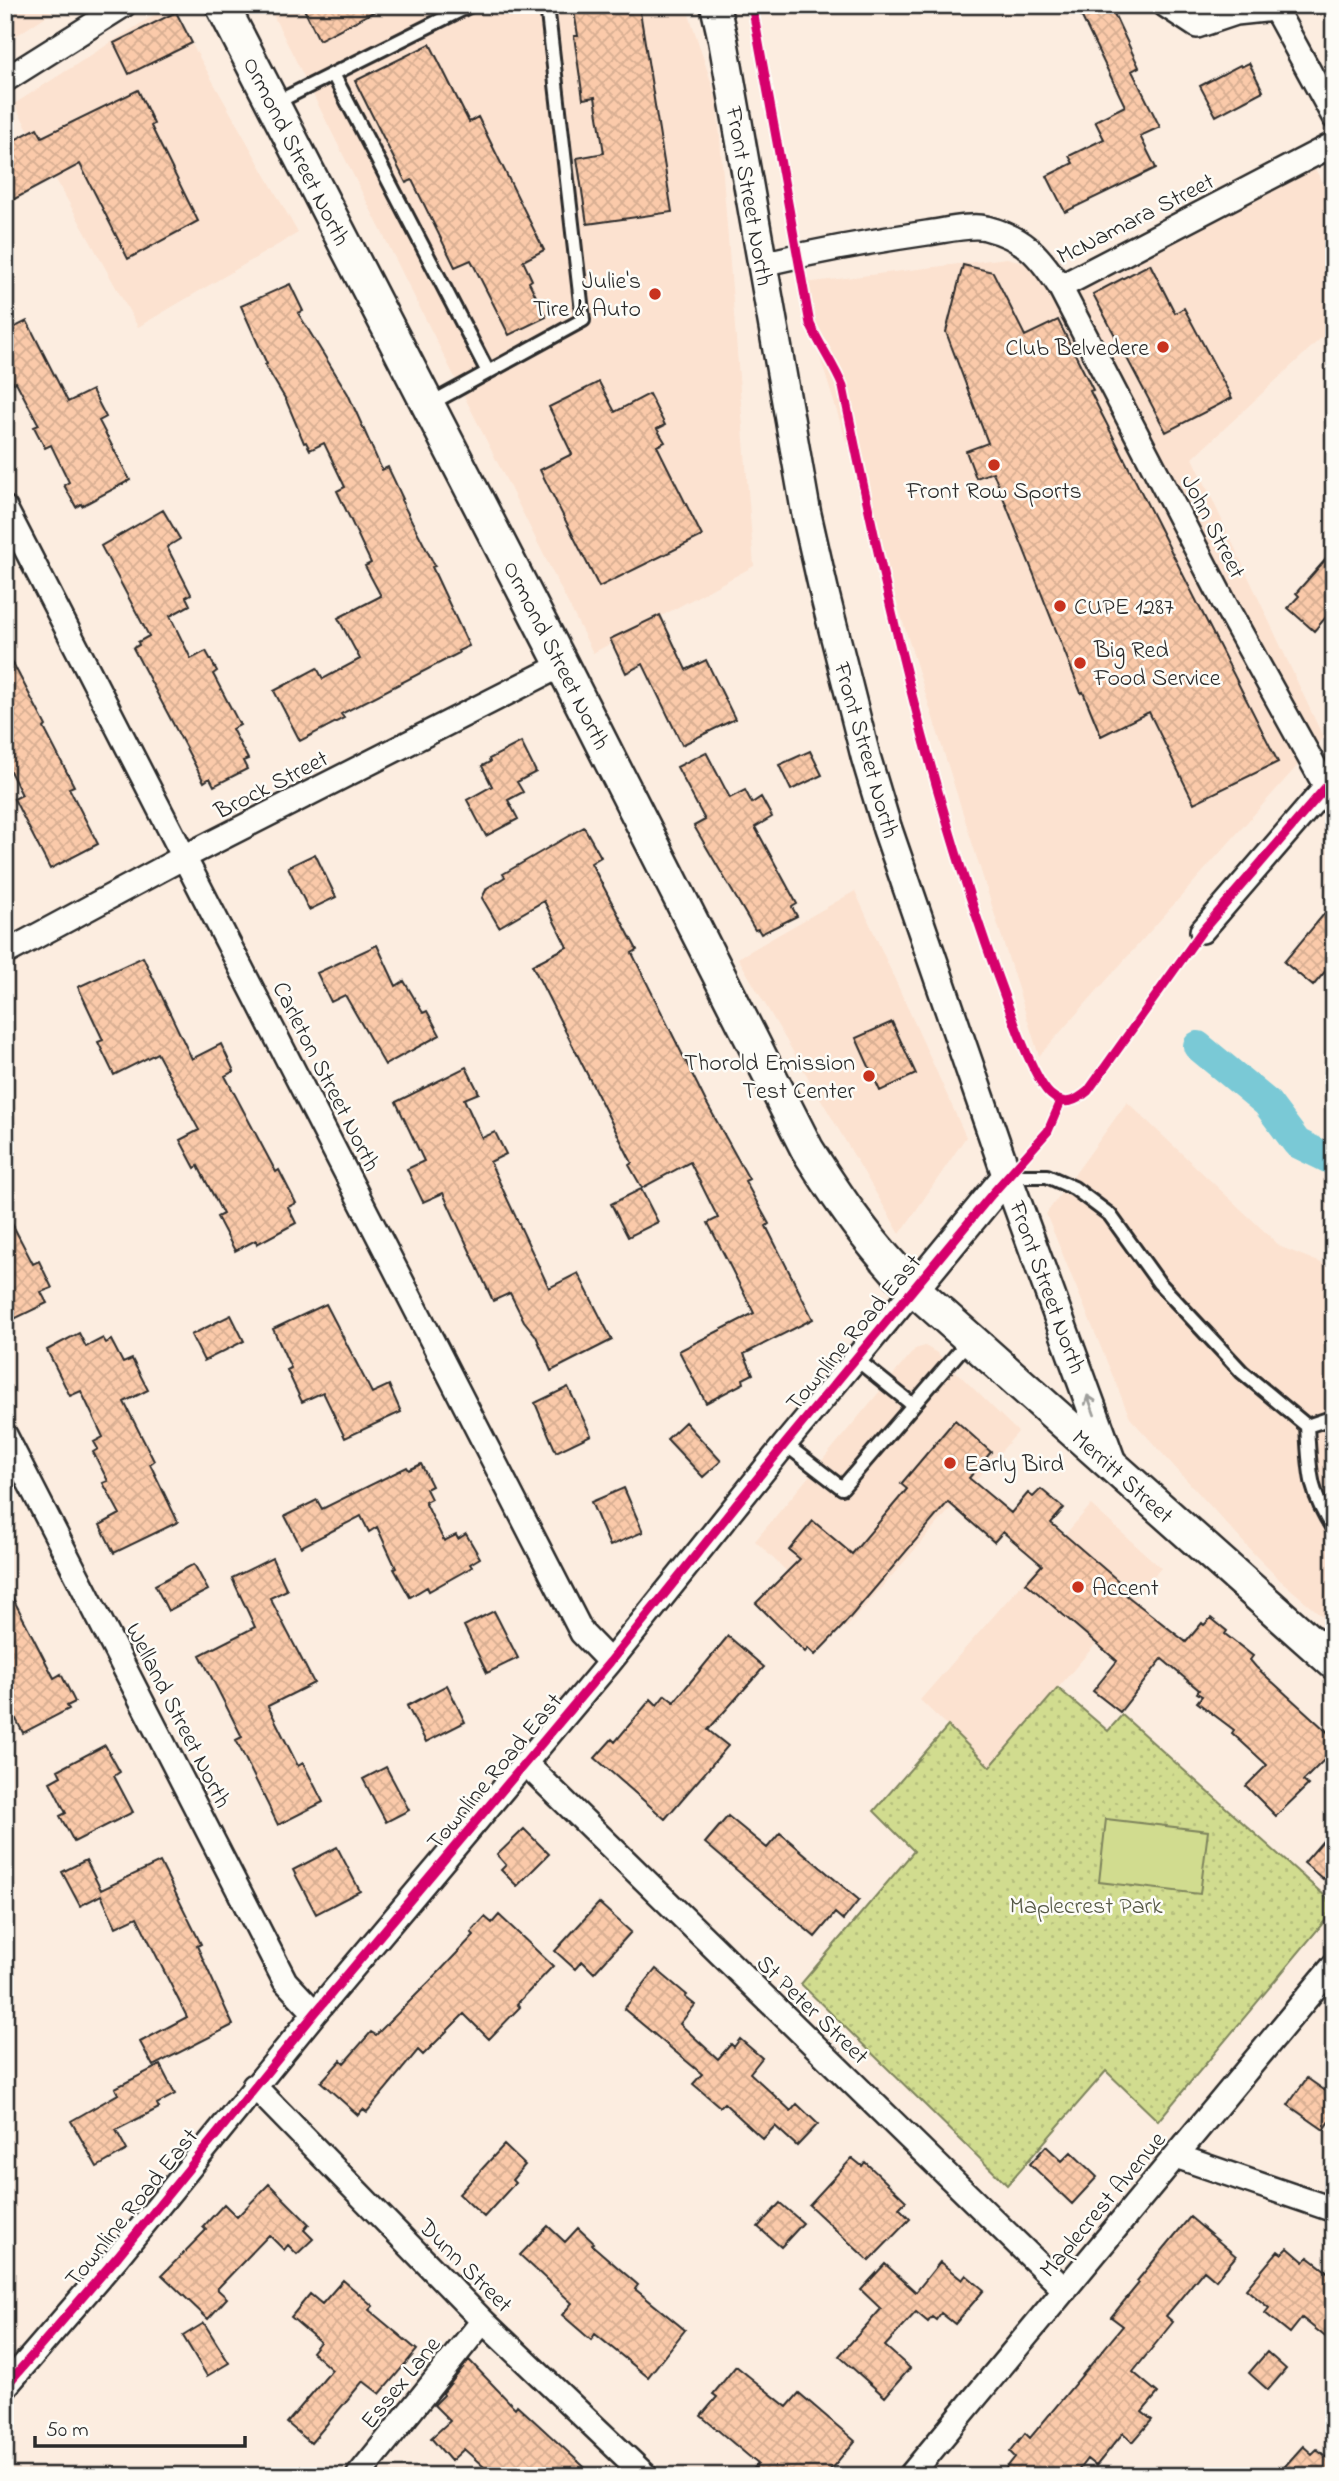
<svg xmlns="http://www.w3.org/2000/svg" width="1339" height="2481" viewBox="0 0 1339 2481" font-family="'Indie Flower',sans-serif">
  <defs>
    <pattern id="green-dots" width="8" height="8" patternUnits="userSpaceOnUse" patternTransform="scale(1.75)"><rect width="8" height="8" fill="#d1dc8f"/><path d="M2 2h.1M6 6h.1" fill="none" stroke="#b4bd7c" stroke-width="1.8" stroke-linecap="round"/></pattern>
    <pattern id="building-cross-hatch" width="8" height="8" patternUnits="userSpaceOnUse" patternTransform="scale(1.75)"><rect width="8" height="8" fill="#fbcaaa"/><path d="M0 0l8 8M0 8l8-8" fill="none" stroke="#d7ae92"/></pattern>
  </defs>
  <rect width="100%" height="100%" fill="#fcede0"/>
  <filter id="ink" filterUnits="userSpaceOnUse"><feTurbulence type="fractalNoise" baseFrequency=".0143" numOctaves="2"/><feDisplacementMap in="SourceGraphic" scale="14" xChannelSelector="R" yChannelSelector="G"/><feConvolveMatrix kernelMatrix="1 2 1 2 8 2 1 2 1" color-interpolation-filters="sRGB"/></filter>
  <g filter="url(#ink)">
    <path fill="#fce2d0" d="M5,5H63L5,43Z
      M170,5L298,233L138,327L14,104Z
      M268,5H686L717,100L754,566L593,653Z
      M1315,169L1334,201V326L1193,458L1323,737L1039,1056L797,284L1007,258L1090,280Z
      M855,891L966,1137L900,1234L738,958Z
      M1127,1102L1281,1247L1334,1268V1626L1280,1580L1255,1555L1130,1418L1046,1214Z
      M925,1346L937,1353L1018,1432L846,1628L755,1541L915,1349Z
      M1091,1505L1161,1568L990,1767L920,1700Z"/>
    <path fill="url(#green-dots)" stroke="#7e845d" stroke-width="2" d="M1058,1688L1108,1731L1122,1715L1334,1904V1910L1158,2121L1106,2071L1007,2185L801,1984L914,1851L874,1811L948,1726L990,1767Z"/>
    <path fill="#d1dc8f" stroke="#7e845d" stroke-width="2" d="M1106,1819L1208,1831L1200,1894L1099,1882Z"/>
    <g fill="none" stroke-linecap="round" stroke-linejoin="round">
      <path stroke="#7ac9d6" stroke-width="30" d="M1198,1046L1267,1103L1297,1143L1334,1161"/>
    </g>
    <path fill="url(#building-cross-hatch)" stroke="#2b2b2b" stroke-width="2" d="M302,5H387L319,40Z
      M573,5H639L672,212L587,224L577,158L604,153L595,97L583,99L574,36H578Z
      M1076,5H1110L1139,67L1132,71L1160,127L1140,136L1156,168L1065,212L1047,176L1073,163L1069,156L1104,139L1095,121L1125,106Z
      M176,12L192,43L129,74L114,43Z
      M430,44L469,122L478,117L544,250L523,261L532,280L529,282L546,317L509,335L471,260L455,267L412,180L406,183L355,81Z
      M1249,63L1263,91L1216,116L1200,86L1240,65L1241,67Z
      M138,90L154,124L151,126L198,221L128,259L80,164L5,204V145L37,128L42,137Z
      M1150,264L1175,313L1184,308L1232,398L1166,432L1093,294Z
      M963,265L993,272L1025,336L1058,320L1093,390L1090,391L1278,762L1194,803L1149,712L1101,736L1083,692L1081,693L993,472L976,478L966,451L988,443L946,332Z
      M290,284L303,311L298,313L348,394L382,470L388,467L403,499L401,500L435,566L432,567L469,646L458,651L459,653L341,714L344,718L300,741L274,691L317,668L323,679L360,659L338,618L381,596L365,566L371,563L337,491L345,487L324,443L310,450L306,442L304,443L286,400L265,365L267,364L241,306Z
      M27,321L68,402L92,390L106,417L99,421L130,480L82,506L81,504L76,507L64,485L69,482L51,445L45,448L34,427L39,425L16,382L13,383L5,367V332Z
      M599,382L615,412L649,394L665,425L657,429L665,442L657,446L702,536L599,587L540,470L572,454L549,407Z
      M163,510L180,539L167,547L191,594L186,597L190,605L170,616L191,659L206,651L217,671L213,674L240,725L232,729L248,759L243,761L247,769L214,786L210,778L204,782L133,648L139,645L138,642L149,636L101,546Z
      M1334,550V608L1314,631L1288,608L1299,596L1296,593Z
      M660,615L686,670L706,660L735,719L682,745L643,664L626,673L610,639Z
      M5,648L46,726L44,728L74,786L69,788L98,844L50,869L14,799L22,795L5,761Z
      M521,742L536,772L517,782L523,792L508,800L518,819L486,836L467,800L492,786L482,766L490,762L489,759Z
      M810,751L822,775L791,790L779,765Z
      M706,752L730,798L745,790L752,803L761,797L772,817L755,827L797,904L792,907L797,916L761,934L758,929L755,930L694,826L705,820L677,767Z
      M584,827L601,857L591,863L637,950L632,953L706,1102L749,1179L745,1181L769,1224L766,1226L813,1319L744,1354L753,1374L743,1379L744,1383L706,1403L679,1351L754,1313L708,1223L718,1218L690,1162L642,1188L629,1165L632,1163L532,965L567,947L544,901L499,927L482,898L487,888L505,877L503,874Z
      M315,854L336,897L309,910L288,867Z
      M1334,902V961L1313,986L1284,962Z
      M377,945L396,986L404,981L423,1013L427,1011L440,1035L385,1065L345,995L331,1002L317,973Z
      M143,957L192,1059L221,1044L234,1071L225,1076L276,1172L279,1170L296,1203L288,1207L296,1223L257,1244L256,1240L235,1251L217,1217L223,1214L198,1166L195,1168L180,1140L199,1130L157,1053L114,1075L98,1042L103,1040L78,987Z
      M892,1022L916,1074L880,1091L856,1038Z
      M466,1067L479,1093L464,1099L482,1138L495,1132L506,1154L490,1162L549,1288L578,1273L612,1340L551,1371L536,1336L524,1321L510,1293L493,1301L443,1193L423,1202L407,1169L424,1161L396,1102Z
      M641,1189L658,1222L628,1237L611,1204Z
      M5,1210L33,1264L39,1261L52,1288L41,1292L47,1303L12,1320L5,1306Z
      M326,1304L372,1393L389,1385L401,1412L345,1438L323,1392L302,1402L287,1370L291,1368L273,1329Z
      M231,1315L244,1341L204,1361L191,1335Z
      M79,1333L86,1347L103,1338L106,1343L111,1340L123,1363L132,1359L148,1390L124,1402L154,1461L150,1464L178,1522L114,1553L100,1525L120,1514L103,1483L108,1481L93,1452L98,1449L94,1442L103,1437L81,1391L70,1396L47,1350Z
      M568,1387L591,1435L556,1452L535,1403Z
      M955,1420L991,1452L969,1478L1011,1513L1028,1493L1033,1497L1041,1489L1064,1508L1051,1523L1130,1591L1126,1595L1186,1642L1202,1623L1204,1625L1211,1618L1227,1631L1225,1634L1253,1656L1250,1660L1256,1667L1334,1738V1750L1303,1781L1308,1785L1276,1816L1246,1786L1267,1765L1232,1733L1234,1730L1197,1702L1202,1696L1197,1693L1199,1690L1162,1659L1120,1712L1093,1691L1117,1661L1026,1583L1042,1565L1003,1532L994,1542L948,1502L842,1627L815,1655L808,1648L805,1652L756,1603L800,1559L789,1550L813,1521L852,1554L907,1489L901,1484Z
      M685,1422L721,1461L703,1477L667,1439Z
      M421,1464L432,1486L426,1489L431,1499L425,1502L444,1541L456,1535L458,1539L466,1534L480,1558L470,1564L472,1567L429,1591L427,1587L410,1597L394,1569L396,1568L377,1527L369,1532L361,1516L301,1547L285,1516L317,1500L322,1509L407,1467L409,1470Z
      M624,1488L643,1532L610,1546L591,1502Z
      M272,1558L287,1590L270,1598L314,1683L268,1706L298,1766L303,1763L323,1802L278,1825L236,1740L242,1737L200,1655L255,1627L232,1578Z
      M194,1564L208,1590L168,1611L155,1585Z
      M5,1583L54,1678L61,1674L75,1702L67,1706L69,1709L23,1733L16,1719L5,1725Z
      M494,1611L518,1658L487,1673L464,1626Z
      M728,1636L764,1667L708,1730L728,1746L665,1819L595,1758L612,1739L615,1742L651,1699L657,1705L665,1695L674,1702Z
      M447,1685L465,1722L426,1742L407,1706Z
      M105,1745L120,1772L114,1776L133,1812L74,1842L60,1816L66,1813L50,1782L61,1776L58,1770Z
      M386,1767L409,1810L386,1822L363,1779Z
      M728,1816L767,1848L780,1833L859,1900L843,1920L835,1913L815,1937L705,1843Z
      M1334,1828V1867L1323,1879L1304,1863Z
      M524,1829L549,1854L517,1886L501,1870L506,1865L497,1855Z
      M337,1847L360,1891L316,1914L293,1870Z
      M86,1860L101,1890L160,1862L201,1944L197,1946L233,2025L153,2066L140,2042L187,2017L137,1917L116,1927L101,1895L80,1906L62,1872Z
      M599,1903L631,1932L594,1973L582,1961L575,1969L555,1951Z
      M499,1915L553,1966L517,2004L520,2007L489,2039L464,2014L423,2055L418,2050L367,2112L363,2109L358,2115L321,2082L341,2060L344,2063L371,2032L376,2035L438,1973L474,1935L471,1932L485,1917L492,1923Z
      M656,1969L687,1995L685,1997L695,2005L680,2024L718,2059L731,2044L734,2047L740,2039L762,2058L750,2073L791,2111L797,2104L818,2124L797,2146L775,2126L763,2139L724,2103L720,2107L693,2084L702,2074L624,2009Z
      M160,2065L175,2094L157,2104L159,2108L116,2130L127,2150L97,2167L71,2121L118,2094L115,2088Z
      M1307,2078L1334,2097V2115L1324,2130L1288,2105Z
      M504,2145L525,2165L512,2180L515,2183L484,2217L459,2194Z
      M1046,2146L1062,2161L1071,2152L1097,2177L1072,2204L1030,2164Z
      M852,2158L862,2166L865,2162L906,2201L899,2208L910,2219L869,2261L809,2205Z
      M269,2184L309,2224L304,2230L313,2239L297,2254L288,2245L284,2250L269,2235L217,2289L227,2298L208,2319L162,2275L206,2230L203,2227L224,2204L237,2217Z
      M780,2203L803,2223L781,2247L758,2227Z
      M1190,2217L1236,2256L1216,2280L1204,2270L1166,2316L1173,2322L1133,2372L1158,2393L1142,2412L1152,2420L1133,2442L1123,2433L1096,2466L1087,2459L1074,2476H1000L1015,2457L1010,2452L1025,2433L1030,2438L1123,2326L1111,2317L1139,2283L1137,2281Z
      M548,2226L565,2242L578,2228L594,2243L592,2245L638,2285L635,2289L685,2330L648,2377L595,2334L591,2340L562,2315L572,2303L520,2255Z
      M1288,2248L1304,2262L1308,2257L1334,2277V2344L1302,2318L1290,2333L1265,2313L1269,2308L1246,2289L1278,2251L1282,2254Z
      M940,2262L962,2280L966,2275L984,2290L955,2324L941,2313L936,2320L932,2317L928,2322L916,2312L885,2346L910,2368L885,2397L839,2356L881,2309L861,2290L885,2264L916,2292Z
      M343,2280L373,2306L369,2310L417,2350L380,2394L363,2381L311,2443L287,2423L332,2370L312,2352L320,2342L291,2317L310,2294L322,2304Z
      M204,2323L229,2363L207,2376L183,2336Z
      M1267,2352L1286,2369L1268,2390L1249,2373Z
      M469,2360L515,2408L517,2405L594,2476H494L464,2449L451,2461L431,2438L450,2421L434,2405L444,2395L443,2393Z
      M736,2366L787,2407L799,2393L855,2441L825,2476H747L758,2464L701,2416L717,2397L713,2394Z
      M1303,2446L1312,2454L1317,2449L1334,2463V2476H1295L1285,2466Z"/>
    <g fill="none" stroke-linecap="round" stroke-linejoin="round">
      <defs>
        <path id="service" d="M333,74L488,372
          M273,104L471,5
          M428,405L583,320L547,5
          M1007,1176H1047L1074,1188L1110,1215L1159,1283L1242,1372L1307,1426L1334,1417
          M856,1359L913,1405
          M1307,1426C1310,1472 1308,1490 1334,1530
          M785,1444L842,1488L970,1339"/>
        <path id="minor" d="M1165,5L1197,26L1236,13L1274,9
          M1273,5L1334,117
          M5,80L124,5
          M762,264C817,251 872,241 927,233C943,231 972,224 986,228C1025,238 1039,255 1060,287L1228,610L1326,787L1334,794
          M1060,287L1334,144
          M5,508L582,1633L610,1662
          M1202,931L1334,778
          M5,953L184,857L562,665
          M5,1435L285,1981L315,2013
          M526,1764L1065,2290
          M254,2086L483,2321L646,2476
          M1176,2156L1334,2210
          M5,2387L118,2256L315,2013L610,1662L785,1444L914,1289
          M358,2476L483,2321
          M910,2476L1334,1965"/>
        <path id="tertiary" d="M715,5L723,40L806,512L825,596L866,758L887,828L1007,1176L1114,1469
          M914,1289L1007,1176"/>
        <path id="secondary" d="M222,5L562,665L807,1149C839,1200 871,1247 914,1289L1334,1663"/>
      </defs>
      <use href="#service" stroke="#2b2b2b" stroke-width="18"/>
      <use href="#minor" stroke="#2b2b2b" stroke-width="28"/>
      <use href="#tertiary" stroke="#2b2b2b" stroke-width="33"/>
      <use href="#secondary" stroke="#2b2b2b" stroke-width="37"/>
      <use href="#service" stroke="#fdfcf7" stroke-width="12"/>
      <use href="#minor" stroke="#fdfcf7" stroke-width="23"/>
      <use href="#tertiary" stroke="#fdfcf7" stroke-width="28"/>
      <use href="#secondary" stroke="#fdfcf7" stroke-width="32"/>
      <defs>
        <path id="cycleway" d="M752,5L810,324C820,346 834,365 843,387C885,594 932,802 1006,1000C1014,1022 1035,1082 1051,1095C1065,1107 1076,1101 1088,1091L1202,931L1326,787L1334,794
          M5,2387L118,2256L315,2013L610,1662L785,1444L992,1194L1048,1131L1061,1101"/>
      </defs>
      <use href="#cycleway" stroke="#fdfcf7" stroke-width="13"/>
      <use href="#cycleway" stroke="#d6006c" stroke-width="9"/>
    </g>
    <defs><path id="oneway-shaft" d="M-6 0H5M1.5-3L5.5 0L1.5 3" fill="none" stroke-width="1.6" stroke-linecap="round" stroke-linejoin="round" transform="scale(1.75)"/></defs>
    <use stroke="#9e9e9b" href="#oneway-shaft" transform="translate(1091 1405) rotate(-110)"/>
  </g>
  <g fill="#c8321e" stroke="#fdfcf7" stroke-width="2.5">
    <circle cx="655" cy="294" r="7"/>
    <circle cx="1163" cy="347" r="7"/>
    <circle cx="994" cy="465" r="7"/>
    <circle cx="1060" cy="606" r="7"/>
    <circle cx="1080" cy="663" r="7"/>
    <circle cx="869" cy="1076" r="7"/>
    <circle cx="950" cy="1463" r="7"/>
    <circle cx="1078" cy="1587" r="7"/>
  </g>
  <g text-anchor="middle" stroke-width="5" stroke-linejoin="round" paint-order="stroke">
    <g font-size="24" fill="#2b2b2b" stroke="#fdfcf7">
      <text transform="translate(297 151) rotate(63)" y="8">Ormond Street North</text>
      <text transform="translate(750 196) rotate(80)" y="8">Front Street North</text>
      <text transform="translate(1135 218) rotate(-27)" y="8">McNamara Street</text>
      <text transform="translate(1214 526) rotate(63)" y="8">John Street</text>
      <text transform="translate(557 655) rotate(63)" y="8">Ormond Street North</text>
      <text transform="translate(867 750) rotate(74)" y="8">Front Street North</text>
      <text transform="translate(271 784) rotate(-27)" y="8">Brock Street</text>
      <text transform="translate(327 1076) rotate(63)" y="8">Carleton Street North</text>
      <text transform="translate(1048 1287) rotate(70)" y="8">Front Street North</text>
      <text transform="translate(853 1332) rotate(-50)" y="8">Townline Road East</text>
      <text transform="translate(1123 1476) rotate(42)" y="8">Merritt Street</text>
      <text transform="translate(179 1715) rotate(63)" y="8">Welland Street North</text>
      <text transform="translate(494 1771) rotate(-50)" y="8">Townline Road East</text>
      <text transform="translate(813 2009) rotate(44)" y="8">St Peter Street</text>
      <text transform="translate(1102 2204) rotate(-50)" y="8">Maplecrest Avenue</text>
      <text transform="translate(131 2207) rotate(-51)" y="8">Townline Road East</text>
      <text transform="translate(466 2265) rotate(45)" y="8">Dunn Street</text>
      <text transform="translate(400 2382) rotate(-51)" y="8">Essex Lane</text>
    </g>
    <g font-size="24" fill="#2b2b2b" stroke="#fdfcf7" text-anchor="start">
      <text x="641" y="288" text-anchor="end">Julie's<tspan x="641" dy="28">Tire &amp; Auto</tspan></text>
      <text x="1149" y="355" text-anchor="end">Club Belvedere</text>
      <text x="994" y="498" text-anchor="middle">Front Row Sports</text>
      <text x="1074" y="614">CUPE 1287</text>
      <text x="1094" y="657">Big Red<tspan x="1094" dy="28">Food Service</tspan></text>
      <text x="855" y="1070" text-anchor="end">Thorold Emission<tspan x="855" dy="28">Test Center</tspan></text>
      <text x="964" y="1471">Early Bird</text>
      <text x="1092" y="1595">Accent</text>
    </g>
    <g font-size="24" fill="#545744" stroke="#fdfcf7">
      <text x="1086" y="1913">Maplecrest Park</text>
    </g>
  </g>
  <rect width="1339" height="2481" fill="none" stroke="#fdfcf7" stroke-width="28"/>
  <rect x="14" y="14" width="1311" height="2453" fill="none" stroke="#2b2b2b" stroke-width="2.5" filter="url(#ink)"/>
  <path d="M35 2436v10h210v-10" fill="none" stroke="#2b2b2b" stroke-width="3.5"/>
  <text x="46" y="2436" font-size="21" fill="#2b2b2b" stroke="#fdfcf7" stroke-width="5" paint-order="stroke">50 m</text>
</svg>
